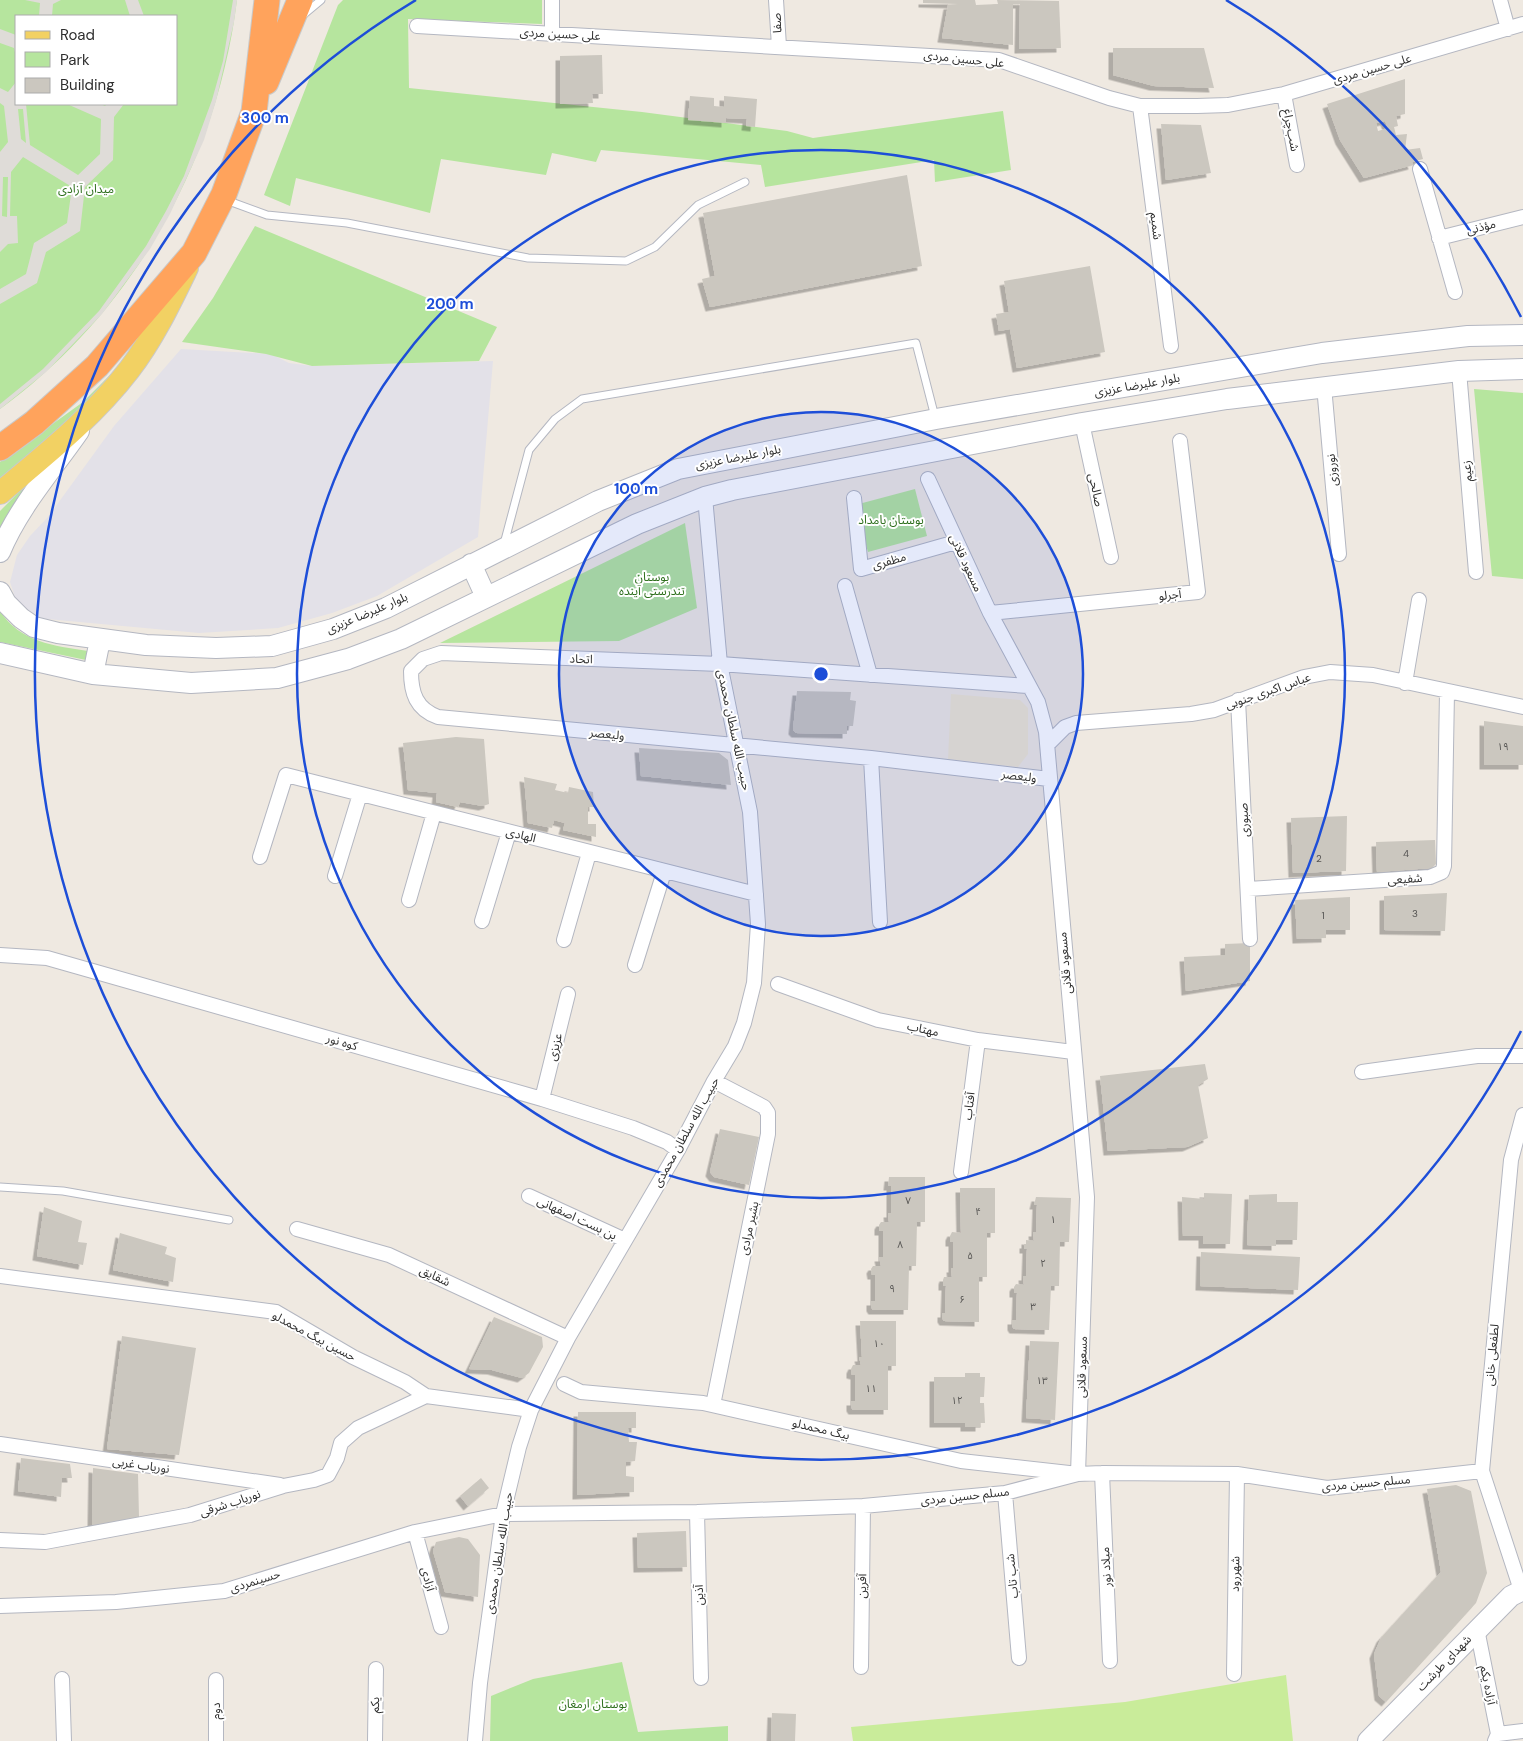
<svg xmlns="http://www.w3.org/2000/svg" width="1523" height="1741" viewBox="0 0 1523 1741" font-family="'DM Sans','Noto Sans Arabic',sans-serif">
  <defs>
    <filter id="shadow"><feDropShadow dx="-4.5" dy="4.5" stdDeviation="0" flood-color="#0004"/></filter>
  </defs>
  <rect width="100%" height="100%" fill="#efe9e1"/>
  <path fill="#e3e1e8" d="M181,349L271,354L289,363L312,366L493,361L478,537L377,596L332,613L278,628L199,633L36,618L17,603L10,582L17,555L30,536L48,517L114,426Z"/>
  <path fill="#f0e6d1" d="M951,694L1020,700L1028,708V754L1018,767L948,759Z"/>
  <path fill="#b6e59e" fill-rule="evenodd" d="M0,0H237C217,162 132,313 0,409ZM16,16H176V104H16Z
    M343,0H542V24L408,19L409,88L642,112L787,131L813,138L1003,111L1011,170L935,182L934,160L765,187L761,165L601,150L596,162L552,153L546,175L441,159L430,213L296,178L290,206L264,195L338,5Z
    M255,226L497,327L479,361L312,366L266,354L182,342L213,298Z
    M126,359L80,413L0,478V462L83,402Z
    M1474,389L1523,393V579L1492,576Z
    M59,452L0,533V511Z
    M915,489L927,536L868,552L855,505Z
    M685,523L697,608L619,641L440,643Z
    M0,611C20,642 54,646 88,651L86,660L0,642Z
    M622,1662L638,1732L728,1726V1741H490L491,1696L533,1679Z"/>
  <path fill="#c9ec9a" d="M1286,1675L1293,1741H853L851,1727L1125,1702Z"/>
  <path fill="#dfdcd8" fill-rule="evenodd" d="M25,0H61L53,4L52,16H39L40,3Z
    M125,0H138L144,16H130Z
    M233,0H237L234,22L216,101L204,140L170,214L150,249L102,314L46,372L0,409V404L43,369L99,311L146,246L166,211L184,176L212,100L223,61Z
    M0,29L16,35V57L14,48L0,43Z
    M16,82V104H26L30,145L78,175L100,154L101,119L67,104H100L105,106L107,104H124L114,117L113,160L85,187L80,231L46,252L37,283L0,304V289L26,274L34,243L67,223L72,187L23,157L11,172L10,216H17L18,243L8,244L0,252V152L8,142L4,106L0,103V88L8,92ZM18,109H23L26,143L21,139ZM3,177H8L7,217L2,216Z"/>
  <path fill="#cbc7bf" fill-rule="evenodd" filter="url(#shadow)" d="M923,0H975L976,5L998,4L997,0L1059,1L1061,48L1019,49L1020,4H1013V45L942,38L948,5L958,4L923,3Z
    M1113,48H1204L1214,88L1154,86L1113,75Z
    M602,55L603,94H592L593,103L560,104V56Z
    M1405,79V114L1396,116L1398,126L1394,127L1396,135L1407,134L1405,150L1420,148L1423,159L1412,162L1413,165L1364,178L1340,140L1327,104ZM1385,121L1388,128L1378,131L1376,123Z
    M690,96L714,98V106L724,107V96L757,99L755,127L746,126L747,119L726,118V123L688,120Z
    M1161,124L1201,125L1211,173L1166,180Z
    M907,175L922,266L710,307L702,279L715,276L703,213Z
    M1090,266L1105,352L1017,368L1010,329L999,331L996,314L1009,312L1004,281Z
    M797,691L851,692L850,700L856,701L853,726H847V734L796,733L793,730Z
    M1484,721L1523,726V765H1484Z
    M456,737L484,739L489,804L483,806L460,802L458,807L436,802L437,793L408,790L403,743Z
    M639,748L719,753L728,760L731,785L641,776Z
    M524,777L557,784L555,790L568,793L569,787L593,792L594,807H588V824H596V837L563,830L565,823L554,820L552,828L528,823Z
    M1347,816L1346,871L1293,873L1291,818Z
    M1435,840L1436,864L1432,868L1377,872L1376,842Z
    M1447,893L1445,931L1384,930V896Z
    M1350,897V930H1326V938L1297,939L1295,900Z
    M1250,943V981L1186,991L1184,957L1225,955V944Z
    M1205,1064L1208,1079L1198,1085L1208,1138L1187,1147L1108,1151L1100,1076Z
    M720,1129L759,1137L749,1185L714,1177L710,1172Z
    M889,1177H925V1222H917L916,1266H909L908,1310H873L871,1307V1301H875V1275H872L871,1269L873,1266H881L879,1257H883V1231H879V1225L881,1222H889L888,1213H891V1186H888Z
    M960,1188H995V1233H987V1277H979V1322L944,1321L942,1318V1313H945L946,1286H943V1280L944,1277H952L951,1268H953V1242H950V1236L952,1232L961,1233Z
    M1204,1193L1232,1194L1230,1244H1203V1236H1183L1182,1197L1204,1199Z
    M1277,1194V1202H1298L1297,1240H1276V1246L1247,1245L1249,1195Z
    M1036,1197L1071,1198L1069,1242H1060L1059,1286H1051L1049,1330L1014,1329L1012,1326V1320H1016L1017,1293H1014V1287L1016,1284L1024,1285L1023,1276H1026L1027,1249H1024V1244H1026V1240L1034,1241L1033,1232H1036L1037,1205H1034Z
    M44,1207L82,1221L78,1242L87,1243L83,1265L37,1256Z
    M120,1233L167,1247L165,1254L176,1258L173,1282L113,1270Z
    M1201,1252L1300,1257L1298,1290L1200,1286Z
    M494,1317L542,1337L543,1347L529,1373L522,1378L492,1370L469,1369Z
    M860,1321H896V1366H888V1410H853L851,1407V1401H855V1375L851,1374V1369L853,1365H861L859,1357H862Z
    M122,1336L196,1348L179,1455L107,1449Z
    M1030,1341L1059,1342L1055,1420L1026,1418Z
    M965,1373H980V1377H985L984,1397H980V1403H984L985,1423H980V1427H965V1423H934V1377H965Z
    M578,1412H636V1428H628L629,1442H637L635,1461L626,1462V1476L634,1477V1492L577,1495Z
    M21,1458L70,1464L72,1478H62L61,1497L18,1491Z
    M93,1468L138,1474L139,1517L92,1525Z
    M481,1478L489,1488L468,1506L460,1496Z
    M1456,1485L1471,1491L1487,1573L1476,1603L1386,1702L1379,1696L1374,1654L1381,1638L1441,1572L1427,1489Z
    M686,1531L687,1567L638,1568L637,1533Z
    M459,1537L468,1539L480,1555L478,1597L445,1592L433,1551L436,1542Z
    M772,1713L796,1714L795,1741H771Z"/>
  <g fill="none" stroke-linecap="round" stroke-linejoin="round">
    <defs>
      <path id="lane" d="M303,15L321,0
        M226,200L267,215L347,223L528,258L626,261L655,247L698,205L745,182
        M504,544L529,450L555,419L582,399L916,343L935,417
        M0,1187L63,1191L229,1220"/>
      <path id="street" d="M776,0L779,46
        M1500,0L1508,29
        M417,26L999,60L1109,98L1140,106H1197L1228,105L1284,94L1523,24
        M552,34V0
        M1284,94L1297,165
        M1140,106L1171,346
        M1420,169L1455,292
        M1439,238L1523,217
        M1459,371L1476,572
        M1324,386L1339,554
        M1082,423L1111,557
        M854,498L861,569L956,542
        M845,586L870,675
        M990,613L1198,592L1180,441
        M1405,683L1419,600
        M1028,686L720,664L441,653L423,659L411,671C411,693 416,709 438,717L871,758L1049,779
        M1238,700L1250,939
        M1048,744L1065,727L1076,723L1191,714L1214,710L1304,677L1330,672L1373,675L1523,707
        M871,758L880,922
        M260,857L286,775L756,894
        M335,876L360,794
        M1248,889L1430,877L1442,872L1444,866L1447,692
        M409,900L434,813
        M482,921L509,832
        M564,940L589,853
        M0,955L47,958L542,1099L633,1128L667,1142L678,1150
        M635,965L664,872
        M778,984L878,1020L978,1040L1073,1052
        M1362,1072L1477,1056H1523
        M542,1099L568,994
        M961,1172L978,1040
        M529,1196L625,1240
        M297,1229L389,1255L568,1338
        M0,1276L276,1312L353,1357L405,1382L426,1396L531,1410
        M564,1384L581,1392L703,1403L961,1461L1078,1474L1087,1197L1046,732L1038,702L990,613L928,479
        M713,1405L768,1134V1113L764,1107L714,1081
        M0,1444L280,1485
        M1102,1473L1110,1661
        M1005,1493L1019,1658
        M697,1512L701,1678
        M415,1532L441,1627
        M0,1540L45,1542L190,1515L283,1486L314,1480L328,1475L337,1458L341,1443L358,1428L426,1396
        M1521,1590L1482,1471L1511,1160L1523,1115
        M0,1606L116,1602L224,1591L415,1532L503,1514L697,1512L863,1506L1005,1493L1078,1474L1102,1473L1237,1474L1327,1488L1482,1471
        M1477,1629L1498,1734L1495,1741
        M861,1667L863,1506
        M1234,1674L1237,1474
        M62,1679L64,1741
        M216,1680V1741
        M1498,1734L1523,1731
        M375,1741L376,1669
        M475,1741L480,1683L503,1514L519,1447L531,1410L568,1338L678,1150L714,1081L735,1046L744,1023L754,983L758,924L750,812L720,664L705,497"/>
      <path id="secondary" d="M0,552C18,508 52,470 79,431
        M471,564L486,597
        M0,592L6,603L21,618L34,627L58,633L146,645L216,648L272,646L333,629L386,608L598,501L678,469L936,419L1322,353L1468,336L1523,335
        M0,653L93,674L191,683L277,678L348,659L401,639L637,524L705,497L732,490L1082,423L1227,399L1459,371L1523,369
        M93,674L100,640
        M1368,1741L1511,1596L1523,1590"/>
      <path id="primary" d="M0,493C45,455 93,417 129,370C153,339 170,303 187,268"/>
      <path id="highway" d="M266,82L300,0
        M0,448L34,423L97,366L194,253L224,194L254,112L267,0"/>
    </defs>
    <use href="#lane" stroke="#b4b7c1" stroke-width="9"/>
    <use href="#street" stroke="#b4b7c1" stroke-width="16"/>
    <use href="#secondary" stroke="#b4b7c1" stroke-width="22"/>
    <use href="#primary" stroke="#c9c9c9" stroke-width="24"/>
    <use href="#highway" stroke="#c9c9c9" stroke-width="27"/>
    <use href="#lane" stroke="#fff" stroke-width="7"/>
    <use href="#street" stroke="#fff" stroke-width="14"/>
    <use href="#secondary" stroke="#fff" stroke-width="20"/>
    <use href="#primary" stroke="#f2d163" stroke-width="22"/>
    <use href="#highway" stroke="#ffa35c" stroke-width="25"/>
  </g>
  <circle cx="821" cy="674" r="262" fill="#1d4ed8" fill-opacity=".12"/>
  <g fill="none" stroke="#1d4ed8" stroke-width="2.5">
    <circle cx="821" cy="674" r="262"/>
    <circle cx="821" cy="674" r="524"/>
    <path d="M1521 1031A786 786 0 1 1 416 0M1226 0A786 786 0 0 1 1521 317"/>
  </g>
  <g text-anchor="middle" stroke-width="4" stroke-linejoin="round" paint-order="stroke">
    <g font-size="10" fill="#555452">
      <text x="1503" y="750">۱۹</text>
      <text x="1406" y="857">4</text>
      <text x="1319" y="862">2</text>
      <text x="1415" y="917">3</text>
      <text x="1323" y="919">1</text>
      <text x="908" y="1204">۷</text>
      <text x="978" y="1215">۴</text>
      <text x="1053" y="1223">۱</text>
      <text x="900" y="1248">۸</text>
      <text x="970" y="1259">۵</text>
      <text x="1043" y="1267">۲</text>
      <text x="892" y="1292">۹</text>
      <text x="962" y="1303">۶</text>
      <text x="1033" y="1310">۳</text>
      <text x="879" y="1347">۱۰</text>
      <text x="1042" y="1384">۱۳</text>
      <text x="871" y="1392">۱۱</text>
      <text x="957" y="1404">۱۲</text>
    </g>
    <g font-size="12" fill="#2e2e2e" stroke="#fff">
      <text transform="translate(777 23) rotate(-93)" y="4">صفا</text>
      <text transform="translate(560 34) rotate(3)" y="4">علی حسین مردی</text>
      <text transform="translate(964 59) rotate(6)" y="4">علی حسین مردی</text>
      <text transform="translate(1372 69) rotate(-16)" y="4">علی حسین مردی</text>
      <text transform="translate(1291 130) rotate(79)" y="4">شب‌چراغ</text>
      <text transform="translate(1156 226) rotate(83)" y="4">شمیم</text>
      <text transform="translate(1481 227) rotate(-14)" y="4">مؤذنی</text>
      <text transform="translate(1137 385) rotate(-10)" y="4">بلوار علیرضا عزیزی</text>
      <text transform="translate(738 457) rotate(-11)" y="4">بلوار علیرضا عزیزی</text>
      <text transform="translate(1332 470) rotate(-95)" y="4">نوروزی</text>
      <text transform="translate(1467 471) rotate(-95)" y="4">زعیم</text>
      <text transform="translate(1096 490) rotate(78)" y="4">صالحی</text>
      <text transform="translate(889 561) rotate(-16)" y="4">مظفری</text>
      <text transform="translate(966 563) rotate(65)" y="4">مسعود قلانی</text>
      <text transform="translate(1170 595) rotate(-6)" y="4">آجرلو</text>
      <text transform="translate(367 613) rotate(-23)" y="4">بلوار علیرضا عزیزی</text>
      <text transform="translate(581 659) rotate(2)" y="4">اتحاد</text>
      <text transform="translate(1268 691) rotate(-19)" y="4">عباس اکبری جنوبی</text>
      <text transform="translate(734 730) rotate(78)" y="4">حبیب الله سلطان محمدی</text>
      <text transform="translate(607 734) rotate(6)" y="4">ولیعصر</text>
      <text transform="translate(1019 776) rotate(7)" y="4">ولیعصر</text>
      <text transform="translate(1244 820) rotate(-93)" y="4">صبوری</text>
      <text transform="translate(521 835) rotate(14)" y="4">الهادی</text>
      <text transform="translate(1405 879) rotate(-4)" y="4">شفیعی</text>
      <text transform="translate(1065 963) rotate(-95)" y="4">مسعود قلانی</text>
      <text transform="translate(923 1029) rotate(12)" y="4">مهتاب</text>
      <text transform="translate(342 1042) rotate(16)" y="4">کوه نور</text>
      <text transform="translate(555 1047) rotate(-76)" y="4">عزیزی</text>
      <text transform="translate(969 1106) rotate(-83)" y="4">آفتاب</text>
      <text transform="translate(686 1132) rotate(-61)" y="4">حبیب الله سلطان محمدی</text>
      <text transform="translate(577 1218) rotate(25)" y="4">بن بست اصفهانی</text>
      <text transform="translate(749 1228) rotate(-78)" y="4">بشیر مرادی</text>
      <text transform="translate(435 1276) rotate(25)" y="4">شقایق</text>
      <text transform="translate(314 1336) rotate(28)" y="4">حسین بیگ محمدلو</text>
      <text transform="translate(1492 1355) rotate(-85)" y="4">لطفعلی خانی</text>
      <text transform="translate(1082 1367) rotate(-88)" y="4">مسعود قلانی</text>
      <text transform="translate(821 1429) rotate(13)" y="4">بیگ محمدلو</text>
      <text transform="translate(141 1465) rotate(8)" y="4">نوریاب غربی</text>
      <text transform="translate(1366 1483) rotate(-5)" y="4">مسلم حسین مردی</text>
      <text transform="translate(965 1496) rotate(-6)" y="4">مسلم حسین مردی</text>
      <text transform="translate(230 1503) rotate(-18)" y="4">نوریاب شرقی</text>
      <text transform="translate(499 1553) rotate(-81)" y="4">حبیب الله سلطان محمدی</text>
      <text transform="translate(1106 1567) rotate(-93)" y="4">میلاد نور</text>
      <text transform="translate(1235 1574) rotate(-89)" y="4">شهررود</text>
      <text transform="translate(1012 1576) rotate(-95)" y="4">شب تاب</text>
      <text transform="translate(428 1579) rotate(75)" y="4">آزادی</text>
      <text transform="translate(255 1581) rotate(-17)" y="4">حسینمردی</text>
      <text transform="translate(862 1586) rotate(-89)" y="4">آفرین</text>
      <text transform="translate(699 1595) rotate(-92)" y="4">آذین</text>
      <text transform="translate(1444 1663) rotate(-46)" y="4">شهدای طرشت</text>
      <text transform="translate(1488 1685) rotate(79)" y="4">آزاده یکم</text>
      <text transform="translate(375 1705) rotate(-89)" y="4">یکم</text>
      <text transform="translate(216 1711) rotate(-90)" y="4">دوم</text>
    </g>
    <g font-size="12" fill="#2c6e1b" stroke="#fff">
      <text x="86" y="193">میدان آزادی</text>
      <text x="891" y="524">بوستان بامداد</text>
      <text x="652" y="581">بوستان<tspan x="652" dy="14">تندرستی آینده</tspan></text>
      <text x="593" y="1708">بوستان ارمغان</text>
    </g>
  </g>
  <circle cx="821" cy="674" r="8" fill="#1d4ed8" stroke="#fff" stroke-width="2.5"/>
  <g font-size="15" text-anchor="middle" font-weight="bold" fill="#1d4ed8" stroke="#fff" stroke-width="4" stroke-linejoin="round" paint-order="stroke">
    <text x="265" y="123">300 m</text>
    <text x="450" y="309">200 m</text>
    <text x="636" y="494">100 m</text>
  </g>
  <rect x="15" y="15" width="162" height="90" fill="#ffffff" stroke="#ababab"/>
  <rect x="25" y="31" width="25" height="8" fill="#f2d163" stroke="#ababab"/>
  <text x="60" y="40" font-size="15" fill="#2e2e2e">Road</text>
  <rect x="25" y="52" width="25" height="15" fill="#b6e59e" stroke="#ababab"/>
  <text x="60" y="65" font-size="15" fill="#2e2e2e">Park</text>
  <rect x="25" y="78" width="25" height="15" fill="#cbc7bf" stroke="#ababab"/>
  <text x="60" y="90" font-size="15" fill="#2e2e2e">Building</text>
</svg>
